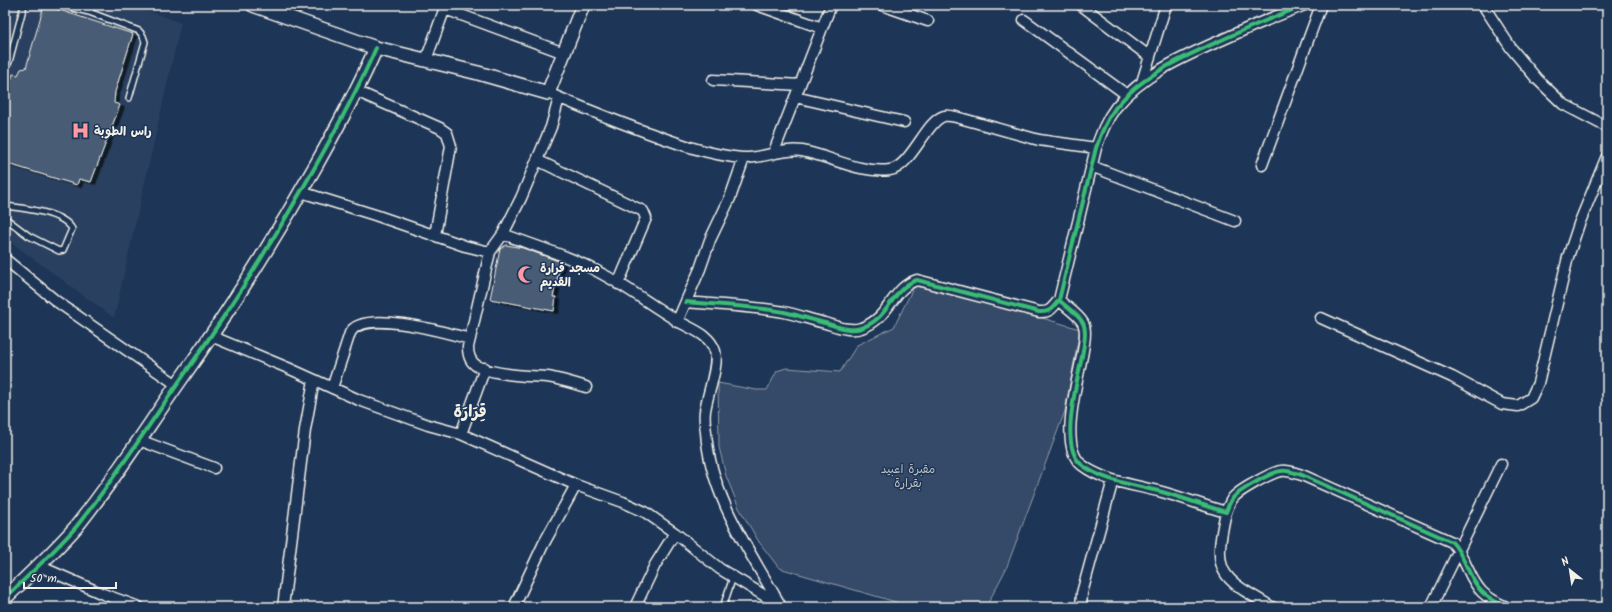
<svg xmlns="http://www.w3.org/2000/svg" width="1612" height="612" viewBox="0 0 1612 612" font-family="Kalam,'Playpen Sans Arabic',sans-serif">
  <defs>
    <filter id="shadow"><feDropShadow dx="4.5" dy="2.5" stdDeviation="0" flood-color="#0009"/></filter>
  </defs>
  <rect width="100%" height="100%" fill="#1d3557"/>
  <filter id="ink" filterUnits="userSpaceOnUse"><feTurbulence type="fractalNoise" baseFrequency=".025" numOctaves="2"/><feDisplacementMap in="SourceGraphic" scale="8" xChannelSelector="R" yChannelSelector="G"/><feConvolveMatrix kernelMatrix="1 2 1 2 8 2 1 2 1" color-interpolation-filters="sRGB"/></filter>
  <g filter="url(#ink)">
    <path fill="#2a4060" d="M5,5H133L181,23L114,318L5,238Z"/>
    <path fill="#354a67" stroke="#949ea8" d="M914,286L963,295L1080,329L1065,411L1006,569L986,607L965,606L964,607H913L779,568L759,542L739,508L726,476L719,447L718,383L756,390H767L777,371L786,368L840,372L857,345L894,327Z"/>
    <path fill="#485b74" stroke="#f4f1e8" filter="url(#shadow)" d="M44,5L133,34L115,92L114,103L120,105L91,182L79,179L77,185L5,163V98L13,74L18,75L21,69L26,68Z
      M506,245L523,248L561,262L553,297H556L554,311L490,299L500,249Z"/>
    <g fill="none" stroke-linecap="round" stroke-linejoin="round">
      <defs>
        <path id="service" d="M60,5L89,12L139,31L143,36L145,42L129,98
          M89,12L93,5
          M9,62L24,5
          M5,206C23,208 63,212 72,229L63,250L59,251L29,236L5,218
          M723,607L733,577"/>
        <path id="minor" d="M757,5L822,28
          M882,5L928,21
          M1081,5L1150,57
          M1483,5L1511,48L1537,79L1563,104L1607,127
          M445,9L564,53
          M1024,20L1127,95
          M426,60L446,5
          M713,80L800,85
          M1142,82L1166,5
          M356,91L440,128L447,133L451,146L435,235
          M548,93C581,107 615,121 649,133C679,144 710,155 742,158C762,159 782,148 802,151C830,156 860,174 890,170C911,167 926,121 944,116C948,115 952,116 956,117L1039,140L1096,148
          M795,97L904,122
          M559,98L551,127L521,198L503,234L490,252L468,347C468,355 470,362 477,366C495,375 527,376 547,377C560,379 573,383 586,387
          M773,154L831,5
          M537,160L643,211L646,218L618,284
          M1262,165L1321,5
          M1091,166L1235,221
          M301,192L375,215L465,246L490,252
          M503,234C537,247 573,257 604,275C629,288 652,306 676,320C690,329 709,333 715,351C719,366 707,395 705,411C704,417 705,425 706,432C710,496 750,551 780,605
          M5,259L56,301L177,385
          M1059,300C1066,307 1078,314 1083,323C1086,329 1085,338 1084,344C1081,372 1056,445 1082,465C1104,482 1136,485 1162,492C1184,498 1204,506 1226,512C1228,507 1230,501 1233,498C1238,491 1272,472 1281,471C1288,470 1295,473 1302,475L1452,542C1466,557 1468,578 1482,592C1489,599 1498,603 1506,607
          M686,302C719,305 752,306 784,312C798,315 812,320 825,323C836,326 850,332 861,328C891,318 891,288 917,280L1039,312C1050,313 1052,308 1059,300L1096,148C1101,134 1106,120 1116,107C1144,73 1186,56 1226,38C1252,26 1278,15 1305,5
          M1321,318L1452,377L1502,404L1518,406L1531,398L1538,383L1568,257L1579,224L1607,156
          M677,322L700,269L710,240L730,198L744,158
          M211,336L288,368L359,400L428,425L461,434L576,485L623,502L645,512L675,533L720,569L780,605
          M332,388L350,333C362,308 448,333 470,339
          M461,434L485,368
          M139,440L214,468
          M1226,512C1212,574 1220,577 1272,607
          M39,566L103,594L139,607
          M283,607L305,430L314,380
          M514,607L543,545L576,485
          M635,607L655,565L675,533
          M1081,607L1082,593L1113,480
          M1431,607L1501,464"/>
        <path id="tertiary" d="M253,5L376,48L478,73L548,93L583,5
          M5,598C29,575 54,552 76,527C114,480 146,429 181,379C229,311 274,240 315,167C337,128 358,89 376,48"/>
      </defs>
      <use href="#service" stroke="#f4f1e8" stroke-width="8"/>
      <use href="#minor" stroke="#f4f1e8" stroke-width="13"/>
      <use href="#tertiary" stroke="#f4f1e8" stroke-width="16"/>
      <use href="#service" stroke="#1d3557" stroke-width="5"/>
      <use href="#minor" stroke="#1d3557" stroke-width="10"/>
      <use href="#tertiary" stroke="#1d3557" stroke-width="13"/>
      <defs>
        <path id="cycleway" d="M1059,300C1066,307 1078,314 1083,323C1086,329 1085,338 1084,344C1081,372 1056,445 1082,465C1104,482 1136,485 1162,492C1184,498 1204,506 1226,512C1228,507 1230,501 1233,498C1238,491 1272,472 1281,471C1288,470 1295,473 1302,475L1452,542C1466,557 1468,578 1482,592C1489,599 1498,603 1506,607
          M686,302C719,305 752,306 784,312C798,315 812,320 825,323C836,326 850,332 861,328C891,318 891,288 917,280L1039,312C1050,313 1052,308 1059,300L1096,148C1101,134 1106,120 1116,107C1144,73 1186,56 1226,38C1252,26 1278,15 1305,5
          M5,598C29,575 54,552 76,527C114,480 146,429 181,379C229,311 274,240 315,167C337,128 358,89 376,48"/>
      </defs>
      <use href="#cycleway" stroke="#1d3557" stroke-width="6"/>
      <use href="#cycleway" stroke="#3abd76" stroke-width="4"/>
    </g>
  </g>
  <defs>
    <symbol id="hospital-bare" viewBox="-9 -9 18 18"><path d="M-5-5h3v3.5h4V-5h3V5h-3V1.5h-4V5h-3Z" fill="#ff9aa2" stroke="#1d3557" stroke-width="2.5" paint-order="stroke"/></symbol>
    <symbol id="mosque-bare" viewBox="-9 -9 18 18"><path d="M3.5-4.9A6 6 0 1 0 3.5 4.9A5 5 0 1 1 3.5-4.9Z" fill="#ff9aa2" stroke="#1d3557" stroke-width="2.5" paint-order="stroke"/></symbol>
  </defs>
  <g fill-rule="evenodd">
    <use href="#hospital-bare" x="68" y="118" width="25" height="25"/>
    <use href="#mosque-bare" x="514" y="262" width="25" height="25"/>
  </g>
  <g text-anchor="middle" stroke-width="3" stroke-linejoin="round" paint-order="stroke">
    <g font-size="12" font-weight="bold" fill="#f4f1e8" stroke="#1d3557" text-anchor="start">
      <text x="94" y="135">راس الطوبة</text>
      <text x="540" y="272">مسجد قرارة<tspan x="540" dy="14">القديم</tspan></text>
    </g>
    <g font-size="12" fill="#bbbfc1" stroke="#1d3557">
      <text x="908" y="473">مقبرة اعبيد<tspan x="908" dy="14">بقرارة</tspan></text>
    </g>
    <g font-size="16" font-weight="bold" fill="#f4f1e8" stroke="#1d3557">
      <text x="470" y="417">قِرَارَة</text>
    </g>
  </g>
  <rect width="1612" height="612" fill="none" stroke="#1d3557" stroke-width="20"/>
  <rect x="10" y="10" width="1592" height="592" fill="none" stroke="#f4f1e8" stroke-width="1.5" filter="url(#ink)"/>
  <g transform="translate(1570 570) rotate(330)" stroke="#1d3557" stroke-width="3" paint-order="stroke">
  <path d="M0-3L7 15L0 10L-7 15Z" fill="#f4f1e8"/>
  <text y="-6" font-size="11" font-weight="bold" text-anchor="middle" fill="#f4f1e8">N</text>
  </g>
  <path d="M24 582v6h92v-6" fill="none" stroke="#f4f1e8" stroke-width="2"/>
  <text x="30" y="582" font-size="12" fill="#f4f1e8" stroke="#1d3557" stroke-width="3" paint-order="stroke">50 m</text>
</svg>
